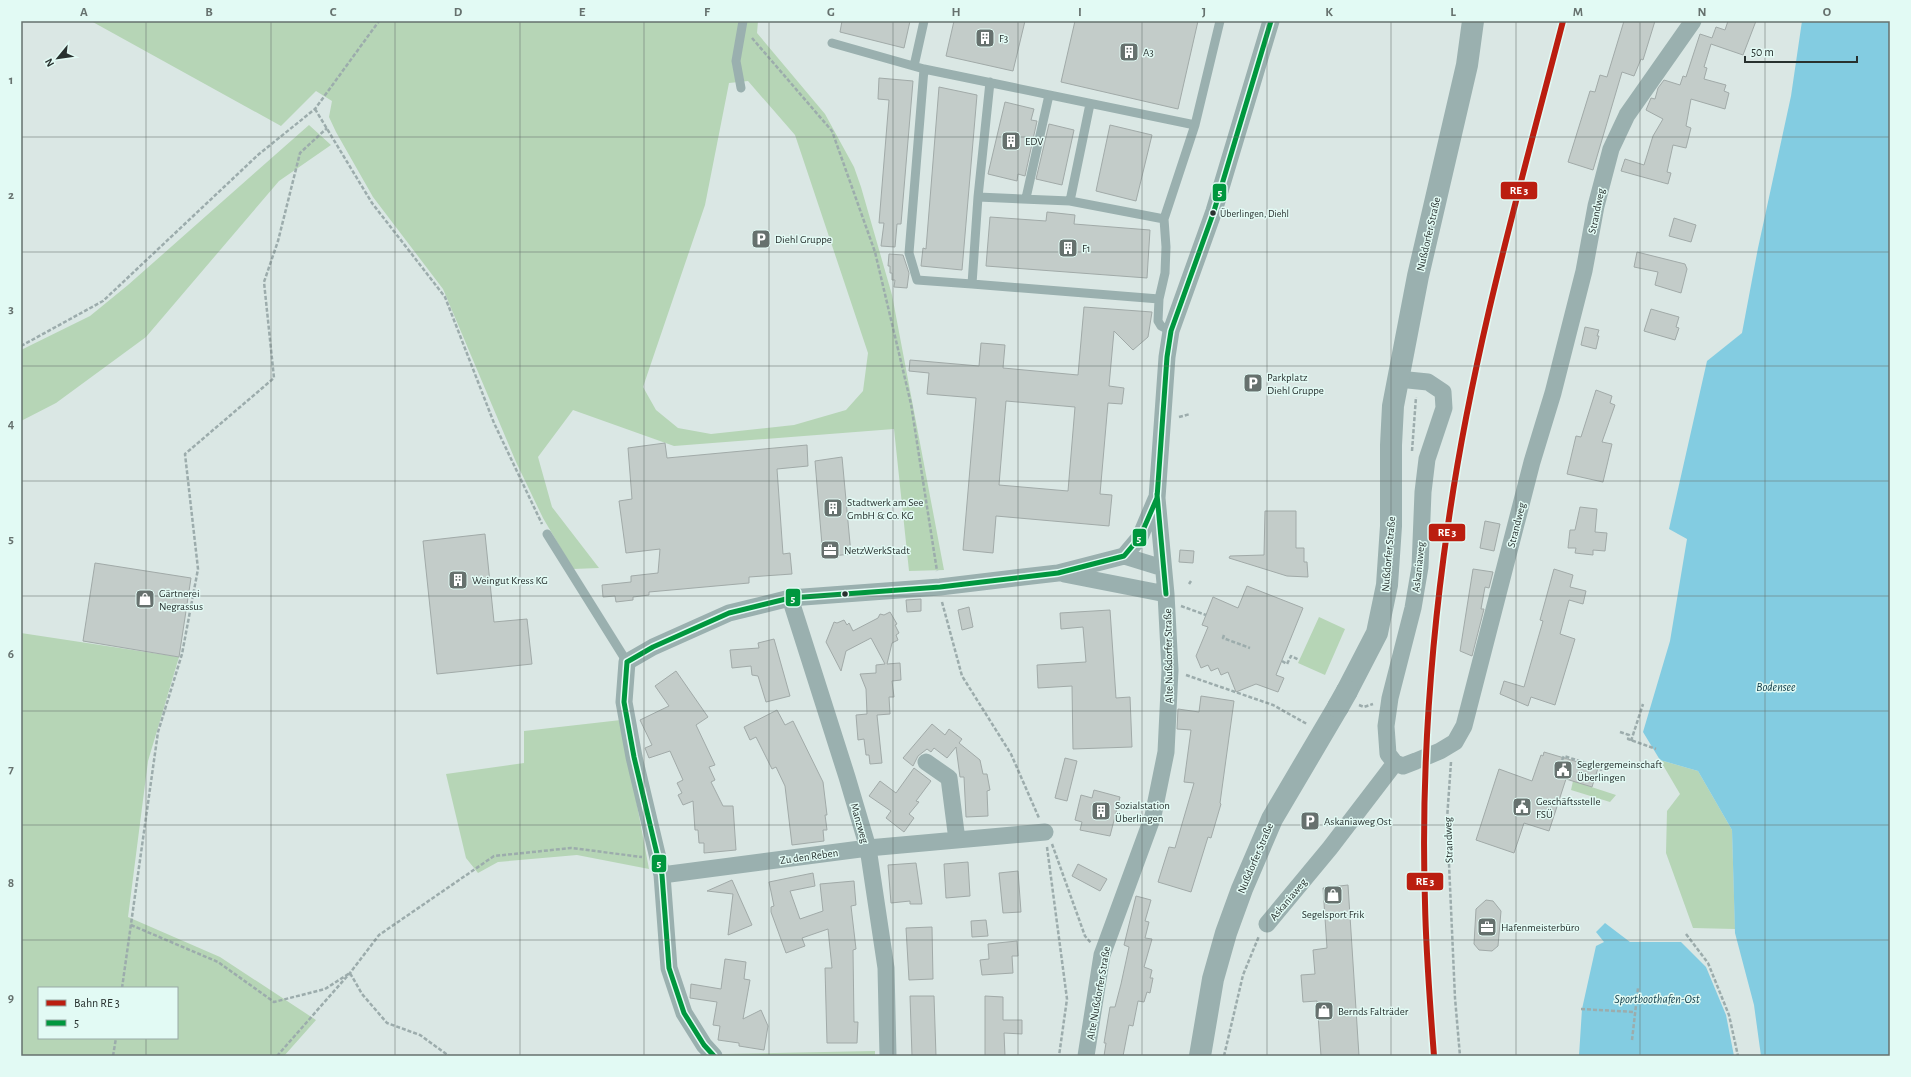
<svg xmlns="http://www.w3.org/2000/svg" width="1911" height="1077" viewBox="0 0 1911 1077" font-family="'Alegreya Sans',sans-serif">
  <rect width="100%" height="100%" fill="#dae7e4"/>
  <path fill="#b6d5b6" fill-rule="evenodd" d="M91,21H758L757,33L825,114L854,167L861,187L892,295L944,570L909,571L894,429L674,446L573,410L538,457L552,507L599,568L573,569L543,518L516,462L443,289L373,197L336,132L329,117L332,101L316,91L281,126ZM748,81L795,135L868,353L863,391L846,410L794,425L711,434L678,428L656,410L643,387L705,205L729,83Z
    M309,125L331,145L279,181L146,337L56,403L21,421V350L90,316L128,285Z
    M1319,617L1345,629L1325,675L1298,663Z
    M21,633L179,657L148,761L128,917L220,957L316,1020L284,1056H21ZM39,988H177V1038H39Z
    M621,720L649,869L577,855L498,862L478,873L466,858L446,774L524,763V731Z
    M1660,760L1698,771L1732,830L1735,929L1693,928L1666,853L1667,811L1680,794Z
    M1573,781L1616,795L1610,802L1571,790Z
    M875,1051V1056H723L721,1054Z"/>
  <path fill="#83cce1" d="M1802,21H1890V1056H1761L1754,1005L1735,933L1732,830L1698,771L1660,760L1643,732L1670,641L1687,539L1669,529L1707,361L1742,333L1758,248L1791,96Z
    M1605,923L1630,942H1681L1706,967L1726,1015L1734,1056H1579L1582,1009L1596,946L1604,942L1596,932Z"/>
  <path fill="#c3ccc9" stroke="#a1aaa8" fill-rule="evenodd" d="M842,21H910L904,48L840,32Z
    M954,21H1025L1013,71L946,56Z
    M1075,21H1198L1178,109L1061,82Z
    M1624,21H1655L1643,60L1641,59L1634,76L1622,72L1593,170L1568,162L1590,91L1595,92L1600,75L1607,77Z
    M1728,21H1756L1743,55L1711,44L1704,67L1707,68L1704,79L1726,85L1724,91L1729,93L1725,109L1691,99L1686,126L1691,128L1686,148L1673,145L1667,172L1671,173L1668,184L1621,171L1625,159L1644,165L1653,136L1663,119L1646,110L1651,98L1655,99L1658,88L1664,80L1680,85L1683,76L1686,77L1700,34L1712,38L1716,27L1725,30Z
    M879,78L913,81L901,224H897L895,247L881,246L884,223H879L889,100L878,99Z
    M939,87L977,95L962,270L921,266L923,248L926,249Z
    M1005,102L1034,109L1031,120L1037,121L1025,176L1018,174L1017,181L988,174Z
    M1049,124L1074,130L1062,185L1036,179Z
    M1110,125L1152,135L1136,201L1096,191Z
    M1047,212L1075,215L1074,224L1150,230L1147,278L986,266L990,217L1046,221Z
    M1674,218L1696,225L1691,242L1669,236Z
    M1637,252L1685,264L1687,269L1681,293L1655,285L1658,272L1634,267Z
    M889,254L903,255L909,273L907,288L894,287L895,280H892V273H890V266H888Z
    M1084,307L1152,312L1148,337L1133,350L1114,331L1109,386L1124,388L1122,404L1108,403L1100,494L1112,495L1109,526L996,516L993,553L963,550L976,398L927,394L929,373L909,371L910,360L979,366L981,343L1005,345L1003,368L1078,375ZM1006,401L1075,407L1068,491L999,485Z
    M1651,309L1679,317L1676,327L1679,328L1675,340L1644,331Z
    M1585,327L1599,330L1597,336H1599L1596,349L1581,345Z
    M1596,390L1612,396L1610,403L1615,405L1602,442L1612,444L1603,482L1567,474L1576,436L1581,437Z
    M665,443L667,458L807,445L808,466L777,469L783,554L790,553L792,574L749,577V583L649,592V595L633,597V600L616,602L615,596L603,597L602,585L631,582V576L658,573L660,549L626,553L619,501L632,499L628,448Z
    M842,457L851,554L823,557L815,461Z
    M1580,507L1597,509L1595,532L1607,533L1605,551L1593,550V555L1575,553L1576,548H1568L1570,530H1575Z
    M1265,511H1296V548H1304V562H1307L1308,577L1287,576L1229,558L1230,556L1264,555Z
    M1485,521L1500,524L1494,551L1480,548Z
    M485,534L494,622L527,619L532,664L437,674L423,541Z
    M1180,550L1194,551L1193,563L1179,562Z
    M95,563L191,578L179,657L83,641Z
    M1473,569L1493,572L1489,588L1485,587L1481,609H1484L1472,656L1460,651Z
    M1554,569L1573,575L1570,587L1586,591L1583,604L1569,600L1560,634L1575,639L1555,705L1531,697L1528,706L1500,694L1504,681L1524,687L1543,621L1540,620Z
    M1247,586L1303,608L1276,675L1284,678L1278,692L1256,684L1236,692L1228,672L1221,675L1218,668L1211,671L1208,665L1201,668L1196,656L1208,627L1202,625L1213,597L1238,608Z
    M921,599V611L907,612L906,600Z
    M969,607L973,627L962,630L958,610Z
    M1110,610L1116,698L1130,697L1132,747L1073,749L1072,686L1038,688L1037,665L1086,662L1083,627L1061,629L1060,613Z
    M890,612L897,624L895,625L899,633L896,635L898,640L892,643L887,664L900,663L901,680L892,681L894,697H889L890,714L877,715L882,763L870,764L869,755H866L864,739L858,740L856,715L867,714L866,689L860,674L876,673V665L885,664L871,638L846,651L841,671L826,642L834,622L837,623L844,620L847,625L849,623L853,631L878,618L880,614L884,615Z
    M774,639L790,696L766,702L758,676L752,675L751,666L732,668L730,650L759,648L758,643Z
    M676,671L708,717L696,725L715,765L709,767L715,780L711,782L723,806H733L736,850L704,853V843H699L698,830H695L693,801L683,805L678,795L682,793L677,783L683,780L670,751L649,758L645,748L652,745L640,720L669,706L655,686Z
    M1201,696L1234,701L1220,803L1221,804L1211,838L1208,837L1191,892L1158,882L1169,847L1175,848L1194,783L1184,782L1191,730L1177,729L1178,709L1199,712Z
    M777,710L785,725L793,721L823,782L827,815H825L827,830H823L824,841L792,845L785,786L776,767L772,769L756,737L750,740L744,727Z
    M932,724L945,735L949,729L962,739L959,743L980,760L983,774H987L990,790L987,791L988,816L966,817L964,777H960L956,747L947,758L934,748L931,752L927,749L918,756L913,766L903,758Z
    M1544,752L1598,768L1592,787L1566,779L1549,831L1524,823L1514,853L1476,840L1499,769L1532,781L1541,755L1543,756Z
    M1065,758L1077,761L1067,801L1055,798Z
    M914,768L931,781L916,801L919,802L909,814L914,818L904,832L886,818L891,811L869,796L880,781L896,793Z
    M1094,790L1120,797L1110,836L1080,830L1082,822L1075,820L1081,795L1092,798Z
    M968,862L970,896L946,898L944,864Z
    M916,863L922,904H910V901L891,903L888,865Z
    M1078,864L1107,879L1100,891L1072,876Z
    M1018,871L1021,912L1003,913L999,873Z
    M813,873L815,886L790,891L800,919L823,911L820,884L854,881L856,905L851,906L856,949L853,950L854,1022H858L857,1043H827L825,968H832L828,929L802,938L805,946L786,953L771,912V907L774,906L769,882Z
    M732,880L752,925L728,935L733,894L707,891Z
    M1348,885L1359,1056H1321L1317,1001L1303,1002L1301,975L1315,974L1313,950L1327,948L1323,888Z
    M1136,896L1151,900L1145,921L1149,922L1145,938L1152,939L1144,967L1152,970L1150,978H1153L1150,993L1147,992L1144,1002L1138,1001L1133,1026L1129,1025L1123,1056H1104L1106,1043H1104L1110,1007H1115L1121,984L1129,947L1124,945Z
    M1486,900L1493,901L1501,911L1498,946L1492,951L1479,950L1474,944L1476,909Z
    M986,920L988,936L972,937L971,921Z
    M932,927L933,979L909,980L906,928Z
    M1017,941L1018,956H1012L1013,973L982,975L980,960L989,959L988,944Z
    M725,959L746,962L744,979L750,980L743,1019L761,1010L768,1026L764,1050L739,1046V1043L718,1040L720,1026L713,1025L717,1002L690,998L691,984L721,989Z
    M910,996H934L936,1056H912Z
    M985,996L1003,997V1020H1022V1034L1004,1033L1005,1056H985Z"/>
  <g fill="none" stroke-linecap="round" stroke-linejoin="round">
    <path stroke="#9cacac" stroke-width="2.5" stroke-dasharray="4 2" stroke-linecap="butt" d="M752,38L832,131L875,252L911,404L937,571
      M315,109L372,203L445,297L494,423L542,524
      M21,346L103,301L259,154L315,109L379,21
      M1179,417L1190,414
      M1412,451L1416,397
      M1189,584L1191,581
      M942,602L962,676L1011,754L1039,818
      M1181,606L1206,615
      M1224,635L1223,638L1250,648
      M1282,661L1287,664L1291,656L1299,660
      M1186,675L1273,705L1307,724
      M1359,705L1364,707L1373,704
      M1620,732L1629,735L1628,739L1656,749
      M1631,741L1643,704
      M1562,760L1564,756L1601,768V778
      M1451,762L1447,819L1455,998L1460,1056
      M1052,844L1085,936L1091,943
      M1047,847L1067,999L1059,1056
      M131,925L218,962L274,1002L325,989L350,973L362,994L387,1023L420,1035L449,1056
      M1686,934L1708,963L1729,1015L1738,1056
      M122,988L158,732L182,654L198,569L185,454L274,378L264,282L278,241L300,153L327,128
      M1581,1009L1635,1012
      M1632,1040L1638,988
      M113,1056L116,1038
      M277,1056L350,973L379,935L494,856L571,848L642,857
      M1224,1056L1243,975L1259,936"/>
    <path stroke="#9ab0af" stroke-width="9" d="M832,43L924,69
      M914,66L924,21
      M741,88L736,61L743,21
      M978,197L990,82
      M1026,198L1049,95
      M1070,201L1090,104
      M972,284L917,280L909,253L924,69L1195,125
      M1159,299L972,284L978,197L1070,201L1164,219
      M1171,331L1161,326L1158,321L1159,299L1165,273L1166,247L1164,219L1195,125L1220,21
      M547,534L627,662"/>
    <path stroke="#9ab0af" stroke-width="17" d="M1398,379L1428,382L1443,392L1444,408L1427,459L1423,492L1420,567L1413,608L1390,698L1386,726L1388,754L1395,763L1403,766L1416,761L1440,751L1455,742L1464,726L1532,462L1553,393L1584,271L1596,206L1611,149L1627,115L1693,21
      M1124,556L1163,568
      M1064,574L1166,594
      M790,598L847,777L868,848L886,968L888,1056
      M926,762L949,778L957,840
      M662,875L868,848L1045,832
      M1267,924L1330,848L1395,763
      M714,1056L704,1045L684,1013L669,968L662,875L634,757L624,702L627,662L653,647L729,613L790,598L940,587L1023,577L1058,573L1124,556L1140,537L1156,499
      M1086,1056L1102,955L1153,816L1166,752L1170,670L1166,594L1157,498L1167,357L1171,331L1214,211L1271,21"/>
    <path stroke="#9ab0af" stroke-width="22" d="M1347,691L1377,633L1387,585L1391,526V445L1393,406L1418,276L1467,65L1473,21
      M1200,1056L1213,979L1226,933L1242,889L1272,819L1338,707"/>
    <path stroke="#9ab0af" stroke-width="22" d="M1338,707L1347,691"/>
    <defs>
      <path id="bus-1" d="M1157,494L1166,594
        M627,662L653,647L729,613L790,598L940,587L1058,573L1124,556L1140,537L1157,498L1167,357L1171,331L1214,211L1271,21
        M627,662L624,702L634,757L662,875L669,968L684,1013L704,1045L714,1056"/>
    </defs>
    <use href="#bus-1" stroke="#e2faf4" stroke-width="8"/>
    <use href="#bus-1" stroke="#00973e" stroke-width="5"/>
    <defs>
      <path id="rail-1" d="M1434,1056C1430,1005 1426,954 1425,903C1421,777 1430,650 1448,525C1472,354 1520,187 1563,21"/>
    </defs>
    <use href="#rail-1" stroke="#e2faf4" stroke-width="9"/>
    <use href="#rail-1" stroke="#bb1e10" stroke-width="6"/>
  </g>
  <path fill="none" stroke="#66716e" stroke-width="1" stroke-opacity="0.55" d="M146,21V988M271,21V1056M395,21V1056M520,21V1056M644,21V1056M769,21V1056M893,21V1056M1018,21V1056M1142,21V1056M1267,21V1056M1391,21V1056M1516,21V1056M1640,21V1056M1765,21V1056M21,137H1890M21,252H1890M21,366H1890M21,481H1890M21,596H1890M21,711H1890M21,825H1890M21,940H1890M146,1038V1056"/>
  <defs>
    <symbol id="building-square" viewBox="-11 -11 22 22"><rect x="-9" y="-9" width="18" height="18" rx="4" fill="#66716e" stroke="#e2faf4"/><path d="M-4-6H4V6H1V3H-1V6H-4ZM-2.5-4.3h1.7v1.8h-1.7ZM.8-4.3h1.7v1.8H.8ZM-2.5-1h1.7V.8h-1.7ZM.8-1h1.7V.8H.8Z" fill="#fff"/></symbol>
    <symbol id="parking-square" viewBox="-11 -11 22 22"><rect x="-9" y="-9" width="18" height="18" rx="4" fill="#66716e" stroke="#e2faf4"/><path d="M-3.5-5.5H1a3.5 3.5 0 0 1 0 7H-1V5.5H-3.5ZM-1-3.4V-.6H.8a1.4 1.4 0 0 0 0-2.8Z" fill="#fff"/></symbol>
    <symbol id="office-square" viewBox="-11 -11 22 22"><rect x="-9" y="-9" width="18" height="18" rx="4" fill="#66716e" stroke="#e2faf4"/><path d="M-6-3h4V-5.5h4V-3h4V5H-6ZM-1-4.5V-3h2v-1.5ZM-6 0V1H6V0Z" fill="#fff"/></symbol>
    <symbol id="shop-square" viewBox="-11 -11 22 22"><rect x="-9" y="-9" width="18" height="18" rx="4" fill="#66716e" stroke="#e2faf4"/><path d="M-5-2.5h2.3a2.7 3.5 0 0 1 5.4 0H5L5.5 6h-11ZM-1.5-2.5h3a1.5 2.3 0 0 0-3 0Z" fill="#fff"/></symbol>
    <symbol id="civic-square" viewBox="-11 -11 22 22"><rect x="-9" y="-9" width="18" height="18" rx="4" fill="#66716e" stroke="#e2faf4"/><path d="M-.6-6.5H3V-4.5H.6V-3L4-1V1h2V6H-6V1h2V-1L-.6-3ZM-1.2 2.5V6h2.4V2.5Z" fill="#fff"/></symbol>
  </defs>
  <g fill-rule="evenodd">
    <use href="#building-square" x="974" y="27" width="22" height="22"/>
    <use href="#building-square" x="1118" y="41" width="22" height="22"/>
    <use href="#building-square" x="1000" y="130" width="22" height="22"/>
    <use href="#parking-square" x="750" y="228" width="22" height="22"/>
    <use href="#building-square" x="1057" y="237" width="22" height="22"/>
    <use href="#parking-square" x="1242" y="372" width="22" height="22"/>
    <use href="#building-square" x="822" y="497" width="22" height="22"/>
    <use href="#office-square" x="819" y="539" width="22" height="22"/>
    <use href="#building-square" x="447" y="569" width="22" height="22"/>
    <use href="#shop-square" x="134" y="588" width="22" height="22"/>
    <use href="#civic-square" x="1552" y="759" width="22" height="22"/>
    <use href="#civic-square" x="1511" y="796" width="22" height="22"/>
    <use href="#building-square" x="1090" y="800" width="22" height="22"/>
    <use href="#parking-square" x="1299" y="810" width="22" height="22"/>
    <use href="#shop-square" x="1322" y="884" width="22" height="22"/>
    <use href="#office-square" x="1476" y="916" width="22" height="22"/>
    <use href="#shop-square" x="1313" y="1000" width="22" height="22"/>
  </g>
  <g fill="#28312f" stroke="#e2faf4" stroke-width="1.5">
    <circle cx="1213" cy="213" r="3.5"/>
    <circle cx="845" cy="594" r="3.5"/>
  </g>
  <g text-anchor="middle" stroke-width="3" stroke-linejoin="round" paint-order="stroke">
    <g font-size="10" fill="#28312f" stroke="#e2faf4" text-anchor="start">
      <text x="1220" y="217">Überlingen, Diehl</text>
    </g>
    <g font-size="11" fill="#28312f" stroke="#e2faf4" text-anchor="start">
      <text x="999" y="42">F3</text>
      <text x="1143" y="56">A3</text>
      <text x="1025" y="145">EDV</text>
      <text x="775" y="243">Diehl Gruppe</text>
      <text x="1082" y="252">F1</text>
      <text x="1267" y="381">Parkplatz<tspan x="1267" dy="13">Diehl Gruppe</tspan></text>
      <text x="847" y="506">Stadtwerk am See<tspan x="847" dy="13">GmbH &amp; Co. KG</tspan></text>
      <text x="844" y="554">NetzWerkStadt</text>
      <text x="472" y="584">Weingut Kress KG</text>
      <text x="159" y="597">Gärtnerei<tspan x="159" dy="13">Negrassus</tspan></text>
      <text x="1577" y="768">Seglergemeinschaft<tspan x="1577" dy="13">Überlingen</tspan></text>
      <text x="1536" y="805">Geschäftsstelle<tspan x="1536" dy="13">FSÜ</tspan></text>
      <text x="1115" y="809">Sozialstation<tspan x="1115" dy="13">Überlingen</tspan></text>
      <text x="1324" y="825">Askaniaweg Ost</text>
      <text x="1333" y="918" text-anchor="middle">Segelsport Frik</text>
      <text x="1501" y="931">Hafenmeisterbüro</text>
      <text x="1338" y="1015">Bernds Falträder</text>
    </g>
    <g font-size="11" fill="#28312f" stroke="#e2faf4">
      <text transform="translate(1596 211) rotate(-78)" y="4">Strandweg</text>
      <text transform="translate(1428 234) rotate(-77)" y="4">Nußdorfer Straße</text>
      <text transform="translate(1516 525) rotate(-76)" y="4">Strandweg</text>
      <text transform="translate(1388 554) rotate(-85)" y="4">Nußdorfer Straße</text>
      <text transform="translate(1418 567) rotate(-84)" y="4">Askaniaweg</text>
      <text transform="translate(1168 656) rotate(-91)" y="4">Alte Nußdorfer Straße</text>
      <text transform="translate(860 823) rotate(74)" y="4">Manzweg</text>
      <text transform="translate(1448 840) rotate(-92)" y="4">Strandweg</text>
      <text transform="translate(809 856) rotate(-8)" y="4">Zu den Reben</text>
      <text transform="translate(1255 858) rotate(-67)" y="4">Nußdorfer Straße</text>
      <text transform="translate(1288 899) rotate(-50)" y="4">Askaniaweg</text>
      <text transform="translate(1098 993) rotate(-80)" y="4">Alte Nußdorfer Straße</text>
    </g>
    <g font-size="12" font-style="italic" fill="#0f3c4a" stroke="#e2faf4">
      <text x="1776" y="691">Bodensee</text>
      <text x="1657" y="1003">Sportboothafen-Ost</text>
    </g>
  </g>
  <g stroke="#e2faf4" stroke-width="1.5">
    <rect x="1500" y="181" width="38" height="19" rx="4" fill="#bb1e10"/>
    <rect x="1212" y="183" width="15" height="19" rx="4" fill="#00973e"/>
    <rect x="1428" y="523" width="38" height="19" rx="4" fill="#bb1e10"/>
    <rect x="1132" y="528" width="15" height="19" rx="4" fill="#00973e"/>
    <rect x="785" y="588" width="16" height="19" rx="4" fill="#00973e"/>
    <rect x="651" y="854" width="16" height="19" rx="4" fill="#00973e"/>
    <rect x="1406" y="872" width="38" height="19" rx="4" fill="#bb1e10"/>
  </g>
  <g font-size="11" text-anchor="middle" font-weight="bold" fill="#fff">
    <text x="1519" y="194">RE 3</text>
    <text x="1220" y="196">5</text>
    <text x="1447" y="536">RE 3</text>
    <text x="1139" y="542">5</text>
    <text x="793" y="602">5</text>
    <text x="659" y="867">5</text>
    <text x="1425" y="885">RE 3</text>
  </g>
  <rect width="1911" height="1077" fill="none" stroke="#e2faf4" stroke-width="44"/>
  <rect x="38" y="987" width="140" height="52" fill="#e2faf4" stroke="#98aaa5"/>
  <rect x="46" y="1000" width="20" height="6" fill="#bb1e10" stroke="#98aaa5"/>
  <text x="74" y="1007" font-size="12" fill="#28312f">Bahn RE 3</text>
  <rect x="46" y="1020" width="20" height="6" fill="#00973e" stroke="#98aaa5"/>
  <text x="74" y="1027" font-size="12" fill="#28312f">5</text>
  <g transform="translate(58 58) rotate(241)" stroke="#e2faf4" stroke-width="3" paint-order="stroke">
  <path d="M0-3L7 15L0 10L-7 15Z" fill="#28312f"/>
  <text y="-6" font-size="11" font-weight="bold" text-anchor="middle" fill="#28312f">N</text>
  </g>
  <path d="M1745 56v6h112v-6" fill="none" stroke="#28312f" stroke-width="2"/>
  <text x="1751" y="56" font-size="12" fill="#28312f" stroke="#e2faf4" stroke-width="3" paint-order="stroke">50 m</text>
  <rect x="22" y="22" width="1867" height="1033" fill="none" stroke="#66716e" stroke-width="1.5"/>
  <g font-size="13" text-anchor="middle" font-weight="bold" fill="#66716e">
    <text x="84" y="16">A</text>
    <text x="209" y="16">B</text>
    <text x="333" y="16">C</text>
    <text x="458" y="16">D</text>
    <text x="582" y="16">E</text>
    <text x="707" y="16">F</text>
    <text x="831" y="16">G</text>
    <text x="956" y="16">H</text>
    <text x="1080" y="16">I</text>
    <text x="1204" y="16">J</text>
    <text x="1329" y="16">K</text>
    <text x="1453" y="16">L</text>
    <text x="1578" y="16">M</text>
    <text x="1702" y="16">N</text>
    <text x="1827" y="16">O</text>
    <text x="11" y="84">1</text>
    <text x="11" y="199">2</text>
    <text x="11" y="313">3</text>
    <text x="11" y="428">4</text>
    <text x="11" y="543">5</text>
    <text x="11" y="658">6</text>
    <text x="11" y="773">7</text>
    <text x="11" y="887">8</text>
    <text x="11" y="1002">9</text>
  </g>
</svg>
